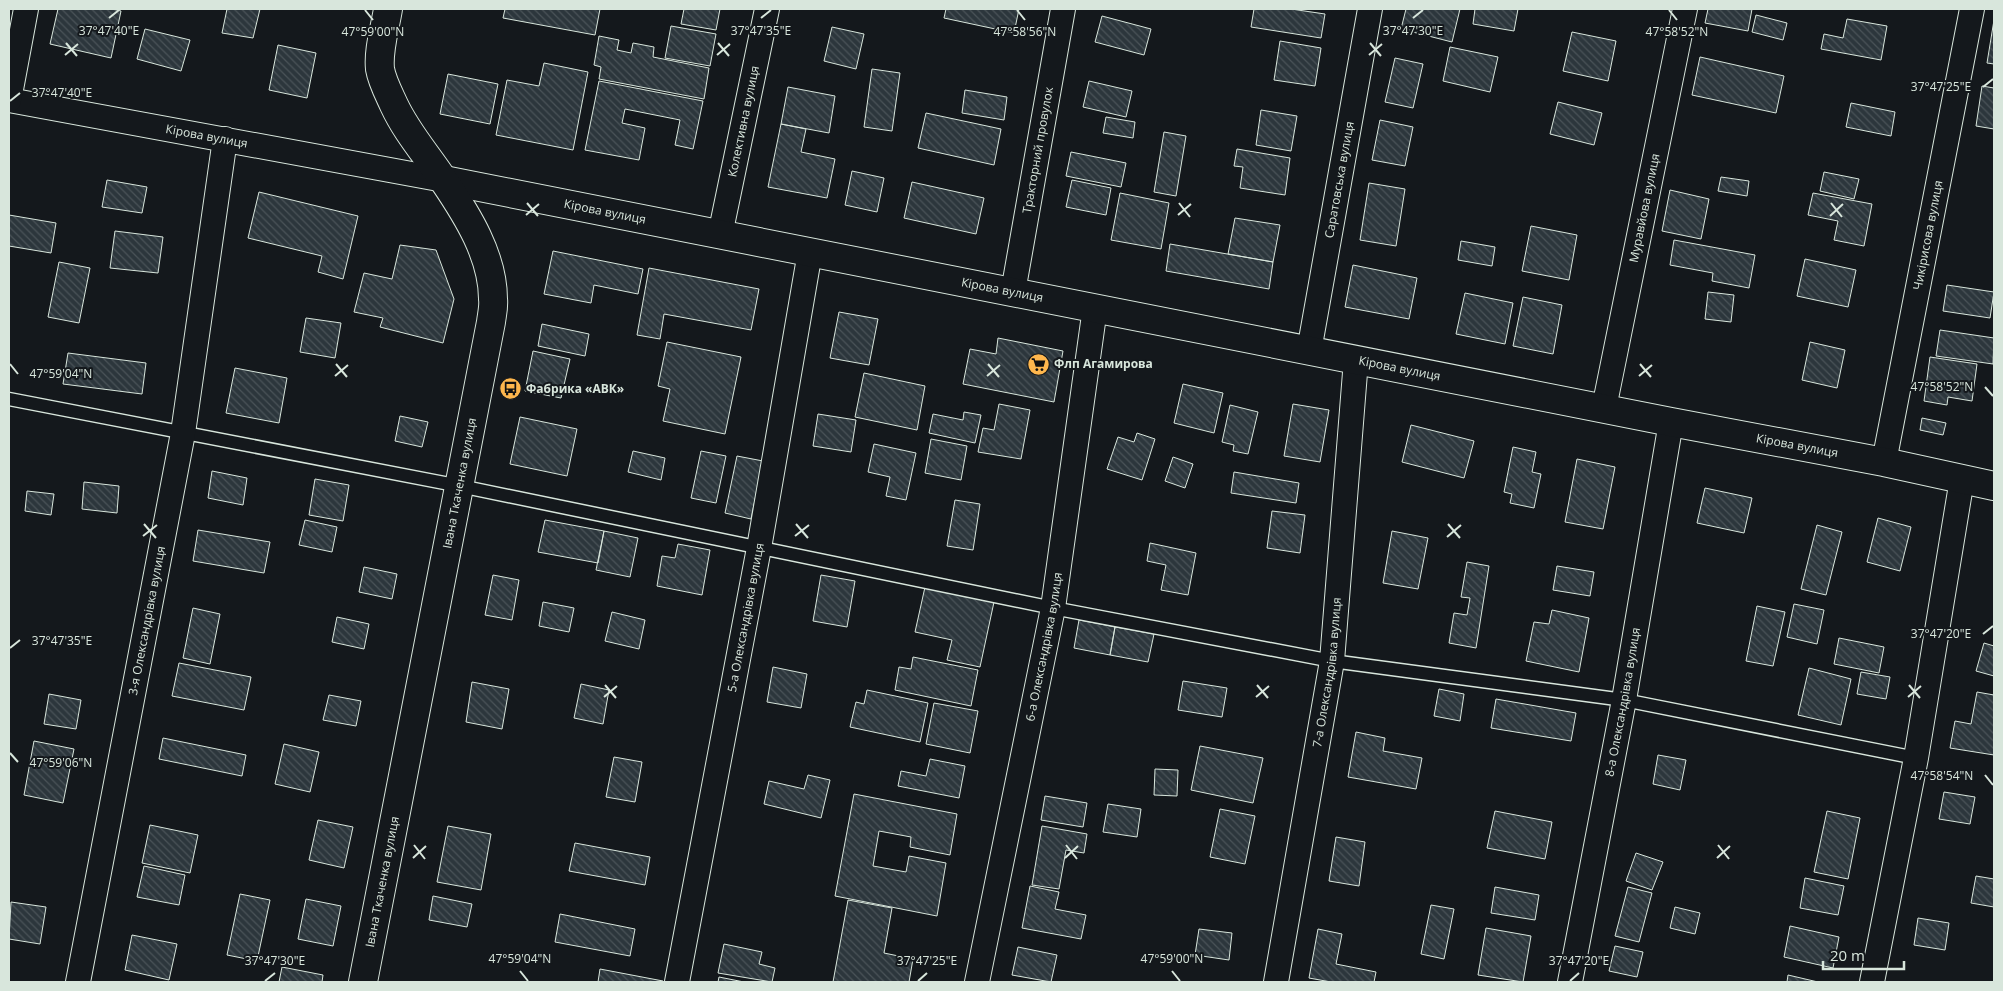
<svg xmlns="http://www.w3.org/2000/svg" width="2003" height="991" viewBox="0 0 2003 991" font-family="'Open Sans',sans-serif">
  <defs>
    <pattern id="building-back-hatch" width="6" height="6" patternUnits="userSpaceOnUse" patternTransform="scale(1.25)"><rect width="6" height="6" fill="#2c363c"/><path d="M-1 5l2 2M0 0l6 6M5-1l2 2" fill="none" stroke="#4a5358"/></pattern>
  </defs>
  <rect width="100%" height="100%" fill="#14181c"/>
  <path fill="url(#building-back-hatch)" stroke="#d8e6dc" d="M58,9H113L121,11L111,58L50,44Z
    M227,9H260L253,38L222,33Z
    M505,9H600L595,35L503,18Z
    M684,9H720L716,30L681,24Z
    M946,9H1019L1014,33L944,18Z
    M1254,9H1291L1325,14L1321,38L1251,27Z
    M1406,9H1460L1452,42L1401,29Z
    M1475,9H1518L1514,31L1473,24Z
    M1708,9H1752L1748,31L1705,23Z
    M1756,15L1787,23L1783,40L1752,32Z
    M1102,16L1151,29L1144,55L1095,42Z
    M1847,19L1887,26L1881,60L1821,49L1824,34L1843,38Z
    M1994,20V64L1987,63Z
    M671,26L716,34L710,66L665,58Z
    M832,27L864,34L856,69L824,61Z
    M145,29L190,40L181,71L137,59Z
    M1572,32L1616,41L1608,81L1563,71Z
    M599,36L619,40L617,50L631,53L633,43L654,47L653,57L709,68L704,99L599,79L601,67L594,65Z
    M1280,41L1321,48L1315,86L1274,80Z
    M278,45L316,53L307,98L269,90Z
    M1450,47L1498,57L1490,92L1443,81Z
    M1700,57L1784,76L1776,113L1692,95Z
    M1395,58L1423,64L1413,108L1385,102Z
    M544,63L588,72L573,150L496,135L507,80L539,86Z
    M872,69L900,73L892,131L864,127Z
    M448,74L498,84L490,124L440,114Z
    M599,81L703,101L693,149L675,145L680,120L625,109L622,123L645,128L639,160L585,150Z
    M1089,81L1132,91L1126,117L1083,107Z
    M1982,86L1994,88V129L1976,126Z
    M788,87L835,96L829,133L781,124Z
    M965,90L1007,97L1004,120L962,113Z
    M1558,102L1602,113L1594,145L1550,134Z
    M1851,103L1895,112L1891,136L1846,127Z
    M1261,110L1297,116L1291,151L1256,145Z
    M926,113L1001,129L994,165L918,148Z
    M1106,117L1135,122L1133,138L1103,133Z
    M1380,120L1413,127L1405,166L1372,160Z
    M781,124L806,129L801,152L835,159L827,198L768,187Z
    M1164,132L1186,136L1176,196L1154,192Z
    M1237,149L1290,158L1285,195L1240,188L1243,167L1234,166Z
    M1071,152L1126,163L1121,187L1066,176Z
    M852,171L884,178L877,212L845,205Z
    M1824,172L1859,179L1854,199L1820,191Z
    M1721,177L1749,181L1747,196L1718,191Z
    M107,180L147,187L142,213L102,207Z
    M1072,180L1111,188L1106,215L1066,207Z
    M912,182L984,198L976,234L904,218Z
    M1369,183L1405,189L1396,246L1360,240Z
    M1670,190L1709,199L1701,239L1662,231Z
    M259,192L358,216L343,279L318,272L322,256L248,238Z
    M1120,193L1169,203L1161,249L1111,240Z
    M1813,193L1872,204L1864,246L1834,240L1838,221L1808,215Z
    M9,215L56,223L51,253L9,246Z
    M1235,218L1280,225L1273,262L1228,254Z
    M1531,226L1577,235L1569,280L1522,271Z
    M115,231L163,237L158,273L110,268Z
    M1674,240L1755,255L1749,288L1712,281L1713,273L1670,265Z
    M1461,241L1495,247L1492,266L1458,260Z
    M1170,244L1273,262L1269,289L1166,271Z
    M400,245L436,250L454,299L443,343L380,327L383,318L354,312L364,273L392,279Z
    M553,251L643,269L638,294L594,285L591,303L544,294Z
    M1805,259L1856,270L1848,307L1797,296Z
    M59,262L90,268L79,323L48,317Z
    M1353,265L1417,278L1409,319L1345,307Z
    M649,268L759,289L751,330L664,314L660,339L637,335Z
    M1947,285L1994,292L1990,318L1943,311Z
    M1708,292L1734,295L1731,322L1705,319Z
    M1465,293L1513,303L1505,344L1456,334Z
    M1523,297L1562,305L1553,354L1513,346Z
    M839,312L878,319L869,365L830,358Z
    M306,318L341,323L335,358L300,352Z
    M542,324L589,334L585,356L538,346Z
    M1940,330L1994,338L1993,364L1936,356Z
    M998,338L1063,351L1054,402L963,384L970,349L996,354Z
    M667,342L741,357L725,434L663,421L670,389L658,386Z
    M1810,342L1845,350L1837,388L1802,380Z
    M533,351L570,359L561,398L525,391Z
    M68,353L146,363L142,394L63,384Z
    M1930,357L1977,364L1972,401L1948,397L1947,405L1924,401Z
    M235,368L287,378L279,423L226,413Z
    M864,373L925,386L917,430L855,417Z
    M1183,384L1223,393L1214,433L1174,423Z
    M999,404L1030,410L1021,459L978,452L983,428L994,430Z
    M1293,404L1329,410L1320,462L1284,456Z
    M1230,405L1258,412L1248,454L1233,451L1234,445L1222,442Z
    M964,412L981,415L975,443L929,433L933,414L963,420Z
    M818,414L856,420L851,452L813,446Z
    M400,416L428,422L422,447L395,441Z
    M520,417L577,429L567,476L510,464Z
    M1922,418L1946,423L1943,435L1920,430Z
    M1411,425L1474,441L1464,478L1402,462Z
    M1137,433L1155,439L1142,480L1107,469L1118,437L1134,442Z
    M931,439L967,446L961,480L925,473Z
    M874,444L916,453L906,500L886,496L890,477L868,472Z
    M1513,447L1536,452L1532,472L1541,474L1534,508L1510,503L1512,494L1504,492Z
    M633,451L665,458L661,480L628,472Z
    M701,451L726,456L716,503L691,498Z
    M737,456L763,461L751,519L725,513Z
    M1173,457L1193,464L1185,488L1165,481Z
    M1577,459L1615,467L1603,529L1565,522Z
    M212,471L247,478L243,505L208,498Z
    M1234,472L1299,483L1296,503L1231,493Z
    M315,479L349,485L343,521L309,515Z
    M84,482L119,486L117,513L82,509Z
    M1705,488L1752,498L1744,533L1697,523Z
    M27,491L54,494L51,515L25,511Z
    M955,500L980,504L973,550L947,546Z
    M1272,511L1305,515L1300,553L1267,548Z
    M1878,518L1911,527L1900,571L1867,562Z
    M305,520L337,527L332,552L299,545Z
    M545,520L604,531L598,563L538,552Z
    M1817,525L1842,532L1826,595L1801,589Z
    M198,530L270,542L264,573L193,561Z
    M604,531L638,538L630,577L596,570Z
    M1392,531L1428,538L1418,589L1383,583Z
    M1150,543L1196,553L1188,595L1161,590L1166,565L1147,561Z
    M678,544L710,550L702,595L657,586L662,556L675,558Z
    M1467,562L1489,566L1476,648L1449,643L1454,613L1467,615L1470,598L1461,597Z
    M1557,566L1594,572L1590,596L1553,590Z
    M364,567L397,574L392,599L359,592Z
    M493,575L519,580L512,620L485,615Z
    M821,575L855,581L847,627L813,621Z
    M925,587L994,602L980,667L947,660L952,640L915,632Z
    M543,602L574,608L569,632L539,626Z
    M1794,604L1824,610L1817,644L1787,637Z
    M1757,606L1785,612L1773,666L1746,661Z
    M193,608L220,614L210,664L183,658Z
    M1552,610L1589,618L1579,672L1526,661L1534,622L1549,624Z
    M612,612L645,620L639,649L605,641Z
    M337,617L369,624L364,649L332,642Z
    M1079,620L1115,627L1110,655L1074,648Z
    M1115,627L1154,634L1148,662L1110,655Z
    M1839,638L1884,647L1879,673L1834,664Z
    M1984,643L1994,646V676L1976,671Z
    M913,657L978,670L971,706L895,690L899,667L911,669Z
    M179,663L251,677L244,710L172,696Z
    M773,667L807,674L801,708L767,702Z
    M1809,668L1851,679L1841,725L1798,715Z
    M1861,672L1890,677L1886,699L1857,694Z
    M1183,681L1227,688L1222,717L1178,710Z
    M472,682L509,689L502,729L466,722Z
    M581,684L609,690L603,724L574,718Z
    M1439,689L1464,694L1460,721L1434,716Z
    M867,690L928,703L920,742L850,727L856,702L864,704Z
    M1977,692L1994,695V755L1950,748L1955,721L1971,724Z
    M49,694L81,700L76,729L44,724Z
    M329,695L361,701L356,726L323,720Z
    M1496,699L1576,713L1571,741L1491,728Z
    M934,703L978,711L970,753L926,744Z
    M1356,732L1385,738L1383,751L1422,758L1416,789L1348,777Z
    M163,738L246,755L242,776L159,759Z
    M34,741L74,749L63,803L24,795Z
    M284,744L319,752L310,792L275,784Z
    M1200,746L1263,758L1253,803L1191,790Z
    M1658,755L1686,760L1680,790L1653,784Z
    M614,757L642,762L635,802L606,797Z
    M930,759L965,766L959,798L898,786L901,771L926,776Z
    M1155,769L1178,770L1177,796L1154,795Z
    M808,775L830,780L821,818L764,804L769,781L804,789Z
    M1944,792L1975,797L1970,824L1939,819Z
    M854,794L957,814L950,855L910,847L911,837L879,831L873,866L906,872L909,856L946,863L937,916L835,896Z
    M1045,796L1087,803L1083,827L1041,820Z
    M1108,804L1141,809L1137,837L1103,832Z
    M1220,809L1255,816L1245,864L1210,857Z
    M1495,811L1552,822L1545,859L1487,848Z
    M1827,811L1860,818L1848,879L1814,872Z
    M318,820L353,827L344,868L309,860Z
    M150,825L198,835L190,873L142,863Z
    M448,826L491,834L481,890L437,882Z
    M1042,826L1087,834L1084,853L1066,850L1059,889L1032,885Z
    M1336,837L1365,842L1359,886L1329,881Z
    M575,843L650,857L645,885L569,871Z
    M1636,853L1663,862L1652,890L1626,881Z
    M144,866L185,875L179,905L137,897Z
    M1976,876L1994,879V907L1971,903Z
    M1805,878L1844,886L1838,915L1800,908Z
    M1030,886L1059,892L1055,909L1086,915L1081,939L1022,928Z
    M1495,887L1539,895L1535,920L1491,913Z
    M1628,887L1652,893L1639,942L1615,936Z
    M240,894L270,900L257,961L227,955Z
    M433,896L472,904L467,927L429,920Z
    M306,899L341,906L333,946L298,939Z
    M848,900L892,908L884,953L913,959L909,982H833Z
    M11,902L46,907L40,944L9,939Z
    M1431,905L1454,909L1444,959L1421,954Z
    M1675,907L1700,913L1695,934L1670,928Z
    M560,914L635,929L630,956L555,942Z
    M1918,918L1949,923L1945,950L1914,945Z
    M1790,926L1839,937L1833,968L1784,957Z
    M1486,928L1531,936L1523,982L1478,975Z
    M1199,929L1232,933L1229,960L1195,955Z
    M1318,929L1342,934L1336,964L1376,972L1374,982H1331L1309,978Z
    M132,935L177,944L169,980L125,970Z
    M724,944L762,952L759,964L775,968L772,982L718,973Z
    M1615,946L1643,952L1637,977L1609,971Z
    M1018,947L1057,955L1051,982L1012,975Z
    M282,967L323,975L322,982H279Z
    M600,969L663,981V982H598Z
    M1788,975L1818,982H1787Z
    M719,977L744,982H718Z"/>
  <g fill="none" stroke-linecap="round" stroke-linejoin="round">
    <defs>
      <path id="lane" d="M9,399L460,486L1053,608L1332,661L1624,700L1916,758"/>
      <g id="street">
        <path id="s1" d="M9,100L444,180"/>
        <path d="M9,100L26,9"/>
        <path id="s2" d="M720,235L767,9"/>
        <path id="s3" d="M1013,292L1063,9"/>
        <path id="s4" d="M1309,351L1370,9"/>
        <path id="s5" d="M1604,408L1685,9"/>
        <path id="s6" d="M1884,462L1972,9"/>
        <path id="s7" d="M78,982L183,433L225,139"/>
        <path id="s8" d="M677,982L759,548L810,252"/>
        <path id="s9" d="M977,982L1053,608L1095,308"/>
        <path id="s10" d="M1276,982L1332,661L1356,360"/>
        <path id="s11" d="M1570,982L1624,700L1671,422"/>
        <path d="M1872,982L1916,758L1962,479"/>
      </g>
      <g id="secondary">
        <path id="s12" d="M444,180L1671,422L1884,462L1994,486"/>
        <path id="s13" d="M363,982L491,322C492,314 494,306 493,299C493,256 467,215 444,181C427,155 407,133 394,105C389,94 382,81 380,69C378,50 385,28 388,9"/>
      </g>
    </defs>
    <use href="#lane" stroke="#d8e6dc" stroke-width="15"/>
    <use href="#street" stroke="#d8e6dc" stroke-width="26"/>
    <use href="#secondary" stroke="#d8e6dc" stroke-width="30"/>
    <use href="#lane" stroke="#14181c" stroke-width="12"/>
    <use href="#street" stroke="#14181c" stroke-width="24"/>
    <use href="#secondary" stroke="#14181c" stroke-width="28"/>
  </g>
  <path fill="none" stroke="#d8e6dc" stroke-width="2" d="M365,10L373,20M1017,10L1025,20M1669,10L1677,20M109,18L119,10M761,18L771,10M1413,18L1423,10M66,43L77,56M718,43L729,56M1370,43L1381,56M65,55L78,44M717,55L730,44M1369,55L1382,44M1983,87L1993,79M10,101L20,93M527,203L538,216M1179,203L1190,217M1831,203L1842,217M526,215L539,204M1178,215L1191,204M1830,216L1843,204M10,364L18,374M336,364L347,377M988,364L999,377M1640,364L1651,377M335,376L348,365M987,376L1000,365M1639,376L1652,365M1985,387L1993,396M144,524L156,538M796,524L808,538M1448,524L1460,538M143,536L157,525M795,536L809,525M1447,537L1461,525M1983,634L1993,626M10,648L20,640M605,685L616,698M1257,685L1268,698M1909,685L1920,698M604,697L617,686M1256,697L1269,686M1908,697L1921,686M10,753L18,762M1985,775L1993,785M414,845L425,859M1066,845L1077,859M1718,845L1729,859M413,858L426,846M1065,858L1078,846M1717,858L1730,846M520,971L528,981M1172,971L1180,981M265,981L275,973M918,981L927,973M1570,981L1579,973"/>
  <defs>
    <symbol id="supermarket-disc" viewBox="-11 -11 22 22"><circle r="9.5" fill="#ffb74d" stroke="#14181c"/><path d="M-6-5.5h2.5l.6 2H6L4.5 2H-2.5L-4.4-4H-6ZM-1.5 3.2a1.3 1.3 0 1 0 .1 0ZM3 3.2a1.3 1.3 0 1 0 .1 0Z" fill="#111"/></symbol>
    <symbol id="bus-disc" viewBox="-11 -11 22 22"><circle r="9.5" fill="#ffb74d" stroke="#14181c"/><path d="M-5-6H5V4H4V6H2V4H-2V6H-4V4H-5ZM-3.5-4V0h7V-4ZM-3.5 1.2v1.5H-2V1.2ZM2 1.2v1.5H3.5V1.2Z" fill="#111"/></symbol>
  </defs>
  <g fill-rule="evenodd">
    <use href="#supermarket-disc" x="1026" y="352" width="25" height="25"/>
    <use href="#bus-disc" x="498" y="376" width="25" height="25"/>
  </g>
  <g text-anchor="middle" stroke-width="4" stroke-linejoin="round" paint-order="stroke">
    <g font-size="12" fill="#d8e6dc" stroke="#14181c">
      <text dy="4" stroke="none"><textPath href="#s2" startOffset="116">Колективна вулиця</textPath></text>
      <text dy="4" stroke="none"><textPath href="#s1" startOffset="201">Кірова вулиця</textPath></text>
      <text dy="4" stroke="none"><textPath href="#s3" startOffset="144">Тракторний провулок</textPath></text>
      <text dy="4" stroke="none"><textPath href="#s4" startOffset="174">Саратовська вулиця</textPath></text>
      <text dy="4" stroke="none"><textPath href="#s5" startOffset="204">Муравйова вулиця</textPath></text>
      <text dy="4" stroke="none"><textPath href="#s12" startOffset="164">Кірова вулиця</textPath></text>
      <text dy="4" stroke="none"><textPath href="#s6" startOffset="231">Чикірисова вулиця</textPath></text>
      <text dy="4" stroke="none"><textPath href="#s12" startOffset="569">Кірова вулиця</textPath></text>
      <text dy="4" stroke="none"><textPath href="#s12" startOffset="974">Кірова вулиця</textPath></text>
      <text dy="4" stroke="none"><textPath href="#s12" startOffset="1379">Кірова вулиця</textPath></text>
      <text dy="4" stroke="none"><textPath href="#s13" startOffset="508">Івана Ткаченка вулиця</textPath></text>
      <text dy="4" stroke="none"><textPath href="#s8" startOffset="371">5-а Олександрівка вулиця</textPath></text>
      <text dy="4" stroke="none"><textPath href="#s7" startOffset="368">3-я Олександрівка вулиця</textPath></text>
      <text dy="4" stroke="none"><textPath href="#s9" startOffset="342">6-а Олександрівка вулиця</textPath></text>
      <text dy="4" stroke="none"><textPath href="#s10" startOffset="314">7-а Олександрівка вулиця</textPath></text>
      <text dy="4" stroke="none"><textPath href="#s11" startOffset="285">8-а Олександрівка вулиця</textPath></text>
      <text dy="4" stroke="none"><textPath href="#s13" startOffset="102">Івана Ткаченка вулиця</textPath></text>
    </g>
    <g font-size="12" font-weight="bold" fill="#d8e6dc" stroke="#14181c" text-anchor="start">
      <text x="1054" y="368">Флп Агамирова</text>
      <text x="526" y="393">Фабрика «АВК»</text>
    </g>
  </g>
  <g font-size="12" text-anchor="middle" fill="#d8e6dc" stroke="#14181c" stroke-width="4" stroke-linejoin="round" paint-order="stroke">
    <text x="109" y="35">37°47'40"E</text>
    <text x="761" y="35">37°47'35"E</text>
    <text x="1413" y="35">37°47'30"E</text>
    <text x="373" y="36">47°59'00"N</text>
    <text x="1025" y="36">47°58'56"N</text>
    <text x="1677" y="36">47°58'52"N</text>
    <text x="1941" y="91">37°47'25"E</text>
    <text x="62" y="97">37°47'40"E</text>
    <text x="61" y="378">47°59'04"N</text>
    <text x="1942" y="391">47°58'52"N</text>
    <text x="1941" y="638">37°47'20"E</text>
    <text x="62" y="645">37°47'35"E</text>
    <text x="61" y="767">47°59'06"N</text>
    <text x="1942" y="780">47°58'54"N</text>
    <text x="520" y="963">47°59'04"N</text>
    <text x="1172" y="963">47°59'00"N</text>
    <text x="275" y="965">37°47'30"E</text>
    <text x="927" y="965">37°47'25"E</text>
    <text x="1579" y="965">37°47'20"E</text>
  </g>
  <rect width="2003" height="991" fill="none" stroke="#d8e6dc" stroke-width="20"/>
  <path d="M1823 961v8h81v-8" fill="none" stroke="#d8e6dc" stroke-width="2.5"/>
  <text x="1830" y="961" font-size="15" fill="#d8e6dc" stroke="#14181c" stroke-width="4" paint-order="stroke">20 m</text>
</svg>
